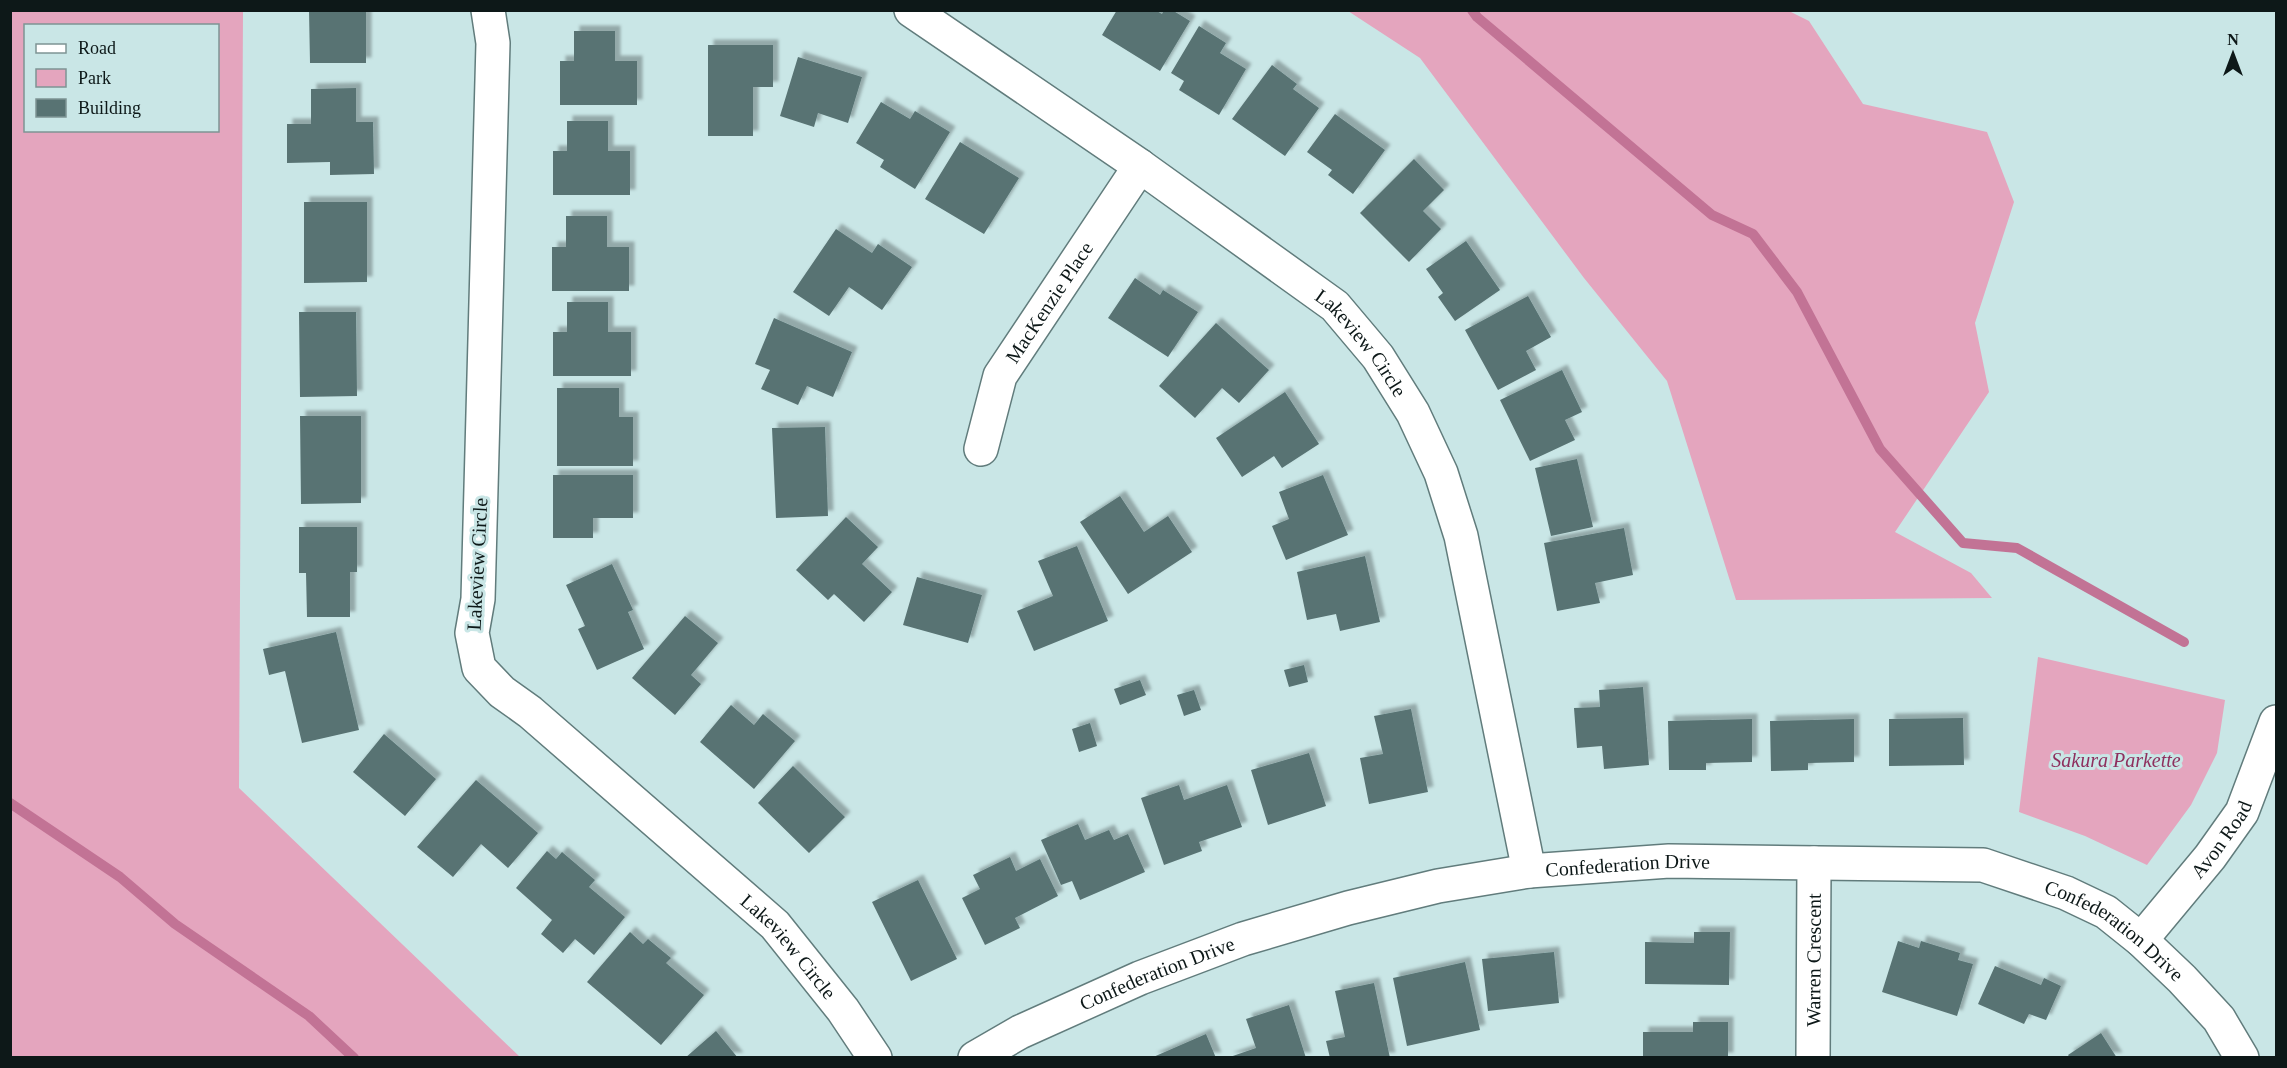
<svg xmlns="http://www.w3.org/2000/svg" width="2287" height="1068" viewBox="0 0 2287 1068" font-family="Georgia,serif">
  <defs>
    <filter id="shadow"><feDropShadow dx="5.5" dy="-5.5" stdDeviation="1.5" flood-color="#0004"/></filter>
  </defs>
  <rect width="100%" height="100%" fill="#c9e6e6"/>
  <path fill="#e4a5be" fill-rule="evenodd" d="M10,11H243L239,788L520,1057H11ZM26,26H218V130H26Z
    M1348,11H1789L1809,21L1863,104L1987,132L2014,202L1975,323L1989,392L1895,532L1971,573L1992,598L1736,600L1667,381L1584,278L1420,58Z
    M2038,657L2225,700L2217,753L2191,805L2147,865L2085,836L2019,812Z"/>
  <g fill="none" stroke-linecap="round" stroke-linejoin="round">
    <path stroke="#c27395" stroke-width="10" d="M1472,10L1477,17L1712,215L1753,234L1797,292L1880,449L1963,543L2017,548L2184,642
      M10,803L120,877L175,924L309,1016L354,1058"/>
  </g>
  <path fill="#587373" filter="url(#shadow)" d="M309,10H366V63H310Z
    M1117,10H1155L1162,14L1164,10H1172L1190,21L1160,71L1102,35Z
    M1199,26L1226,43L1220,53L1246,69L1219,115L1179,90L1184,81L1171,73Z
    M574,31H615V61H637V105H560V61H574Z
    M708,45H773V87H753V136H708Z
    M798,57L862,77L848,123L818,113L814,127L780,116Z
    M1272,65L1297,84L1293,89L1319,108L1285,156L1232,119Z
    M356,88V122H373L374,174L330,175V162L287,163V124H311V89Z
    M881,102L910,119L915,111L950,132L915,189L880,167L884,160L856,143Z
    M1335,114L1385,150L1353,194L1328,175L1332,170L1307,152Z
    M567,121H608V151H630V195H553V151H567Z
    M960,142L1019,178L984,234L925,199Z
    M1414,159L1444,190L1423,211L1441,229L1409,262L1360,213Z
    M304,202H367V282L304,283Z
    M566,216H607V247H629V291H552V247H566Z
    M836,229L872,253L878,244L912,267L882,310L849,287L829,316L793,292Z
    M1466,241L1500,290L1455,321L1438,297L1443,293L1426,269Z
    M1135,278L1160,295L1163,290L1198,312L1168,357L1108,318Z
    M1528,296L1551,337L1526,351L1536,370L1498,390L1465,330Z
    M567,302H608V332H631V376H553V332H567Z
    M299,312H356L357,396L300,397Z
    M774,318L852,352L833,397L807,386L798,405L761,389L770,370L755,364Z
    M1216,323L1269,370L1239,403L1222,388L1195,418L1159,386Z
    M1562,370L1582,412L1565,420L1575,440L1530,461L1500,400Z
    M557,388H619V417H633V466H557Z
    M1285,392L1319,444L1282,468L1274,456L1242,477L1216,438Z
    M300,416H361V503L301,504Z
    M825,427L828,516L776,518L772,428Z
    M1577,459L1593,527L1551,536L1535,468Z
    M553,475H633V518H593V538H553Z
    M1323,475L1348,535L1286,560L1272,526L1289,519L1279,492Z
    M1120,496L1144,532L1168,516L1192,552L1128,594L1080,522Z
    M846,517L878,547L862,564L892,592L864,622L834,594L828,600L796,570Z
    M299,527H357V572H350V617H307L306,573H299Z
    M1624,528L1633,575L1595,583L1600,603L1557,611L1544,543Z
    M1077,546L1108,621L1034,651L1017,611L1053,596L1038,561Z
    M1365,556L1380,622L1340,631L1336,614L1307,620L1297,572Z
    M612,564L633,610L628,612L644,649L597,670L578,629L585,626L566,585Z
    M917,577L982,595L968,643L903,625Z
    M685,616L718,643L691,675L701,684L675,715L632,678Z
    M336,632L359,730L302,743L285,671L269,675L263,649Z
    M1304,665L1308,682L1289,687L1284,670Z
    M1140,680L1146,695L1120,705L1114,689Z
    M1643,687L1649,765L1604,769L1602,746L1577,748L1574,708L1600,707L1599,690Z
    M1194,690L1201,710L1184,716L1177,695Z
    M731,705L754,725L763,714L795,741L754,789L700,742Z
    M1411,709L1428,792L1369,804L1360,758L1383,754L1374,716Z
    M1963,718L1964,765L1889,766V719Z
    M1752,719V762L1706,763V770H1669L1668,721Z
    M1854,719V762L1808,763V770L1771,771L1770,721Z
    M1090,723L1097,746L1079,752L1072,729Z
    M384,734L436,779L405,816L353,772Z
    M1309,753L1326,806L1268,825L1251,770Z
    M793,766L845,817L809,853L758,803Z
    M476,780L538,833L508,868L481,844L453,877L417,847Z
    M1179,785L1184,800L1227,785L1242,827L1199,842L1202,851L1164,865L1141,798Z
    M1078,824L1085,840L1109,830L1114,840L1128,834L1145,872L1080,900L1072,881L1061,885L1041,840Z
    M547,851L556,859L562,852L595,880L589,887L625,917L594,955L575,939L563,953L541,934L552,920L516,888Z
    M1010,857L1016,871L1040,859L1058,896L1015,918L1020,928L985,945L962,898L980,889L973,875Z
    M918,880L957,959L911,981L872,902Z
    M630,932L643,944L648,939L671,958L666,963L704,995L661,1045L587,982Z
    M1694,932H1730L1729,985L1645,984V942L1694,943Z
    M1898,941L1919,948L1921,941L1960,953L1958,960L1973,964L1957,1016L1882,992Z
    M1554,952L1559,1003L1488,1011L1482,959Z
    M1465,962L1480,1030L1407,1046L1393,978Z
    M1995,966L2041,985L2044,978L2061,986L2046,1020L2029,1014L2024,1024L1978,1004Z
    M1374,983L1390,1058H1330L1326,1041L1345,1037L1335,991Z
    M1289,1005L1306,1058H1227L1256,1048L1246,1019Z
    M1693,1022H1728V1058H1643V1032H1693Z
    M716,1031L738,1058H685Z
    M2101,1033L2117,1058H2070L2068,1055Z
    M1206,1034L1216,1058H1151Z"/>
  <g fill="none" stroke-linecap="round" stroke-linejoin="round">
    <defs>
      <g id="minor">
        <path id="s1" d="M488,10L493,43L478,599L472,633L479,668L502,692L530,712L775,925L843,1010L875,1058"/>
        <path id="s2" d="M911,10L1140,166L1335,306L1378,357L1413,413L1441,473L1461,536L1529,871"/>
        <path id="s3" d="M981,449L1000,376L1140,166"/>
        <path id="s4" d="M2141,940L2210,857L2242,812L2276,722"/>
        <path id="s5" d="M975,1058L1020,1032L1140,978L1243,939L1348,908L1438,886L1529,871L1669,861L1983,865L2066,893L2106,912L2141,940L2182,979L2219,1019L2242,1058"/>
        <path id="s6" d="M1813,1058L1814,863"/>
      </g>
    </defs>
    <use href="#minor" stroke="#617c7c" stroke-width="36"/>
    <use href="#minor" stroke="#fff" stroke-width="33"/>
  </g>
  <g text-anchor="middle" stroke-width="6" stroke-linejoin="round" paint-order="stroke">
    <g font-size="20" fill="#0d1818" stroke="#c9e6e6">
      <text dy="7" stroke="none"><textPath href="#s3" startOffset="164">MacKenzie Place</textPath></text>
      <text dy="7" stroke="none"><textPath href="#s2" startOffset="562">Lakeview Circle</textPath></text>
      <text transform="translate(477 564) rotate(-87)" y="7">Lakeview Circle</text>
      <text dy="7" stroke="none"><textPath href="#s4" startOffset="129">Avon Road</textPath></text>
      <text dy="7" stroke="none"><textPath href="#s5" startOffset="687">Confederation Drive</textPath></text>
      <text dy="7" stroke="none"><textPath href="#s5" startOffset="1191">Confederation Drive</textPath></text>
      <text dy="7" stroke="none"><textPath href="#s1" startOffset="1077">Lakeview Circle</textPath></text>
      <text dy="7" stroke="none"><textPath href="#s6" startOffset="98">Warren Crescent</textPath></text>
      <text dy="7" stroke="none"><textPath href="#s5" startOffset="201">Confederation Drive</textPath></text>
    </g>
    <g font-size="20" font-style="italic" fill="#8e2f5e" stroke="#c9e6e6">
      <text x="2116" y="767">Sakura Parkette</text>
    </g>
  </g>
  <rect width="2287" height="1068" fill="none" stroke="#0d1818" stroke-width="24"/>
  <rect x="24" y="24" width="195" height="108" fill="#c9e6e6" stroke="#7e9494" stroke-width="1.5"/>
  <rect x="36" y="44" width="30" height="9" fill="#ffffff" stroke="#7e9494" stroke-width="1.5"/>
  <text x="78" y="54" font-size="18" fill="#0d1818">Road</text>
  <rect x="36" y="69" width="30" height="18" fill="#e4a5be" stroke="#7e9494" stroke-width="1.5"/>
  <text x="78" y="84" font-size="18" fill="#0d1818">Park</text>
  <rect x="36" y="99" width="30" height="18" fill="#587373" stroke="#7e9494" stroke-width="1.5"/>
  <text x="78" y="114" font-size="18" fill="#0d1818">Building</text>
  <g transform="translate(2233 54)" stroke="#c9e6e6" stroke-width="4.5" paint-order="stroke">
  <path d="M0-4.5L10 22L0 15L-10 22Z" fill="#0d1818"/>
  <text y="-9" font-size="16" font-weight="bold" text-anchor="middle" fill="#0d1818">N</text>
  </g>
</svg>
